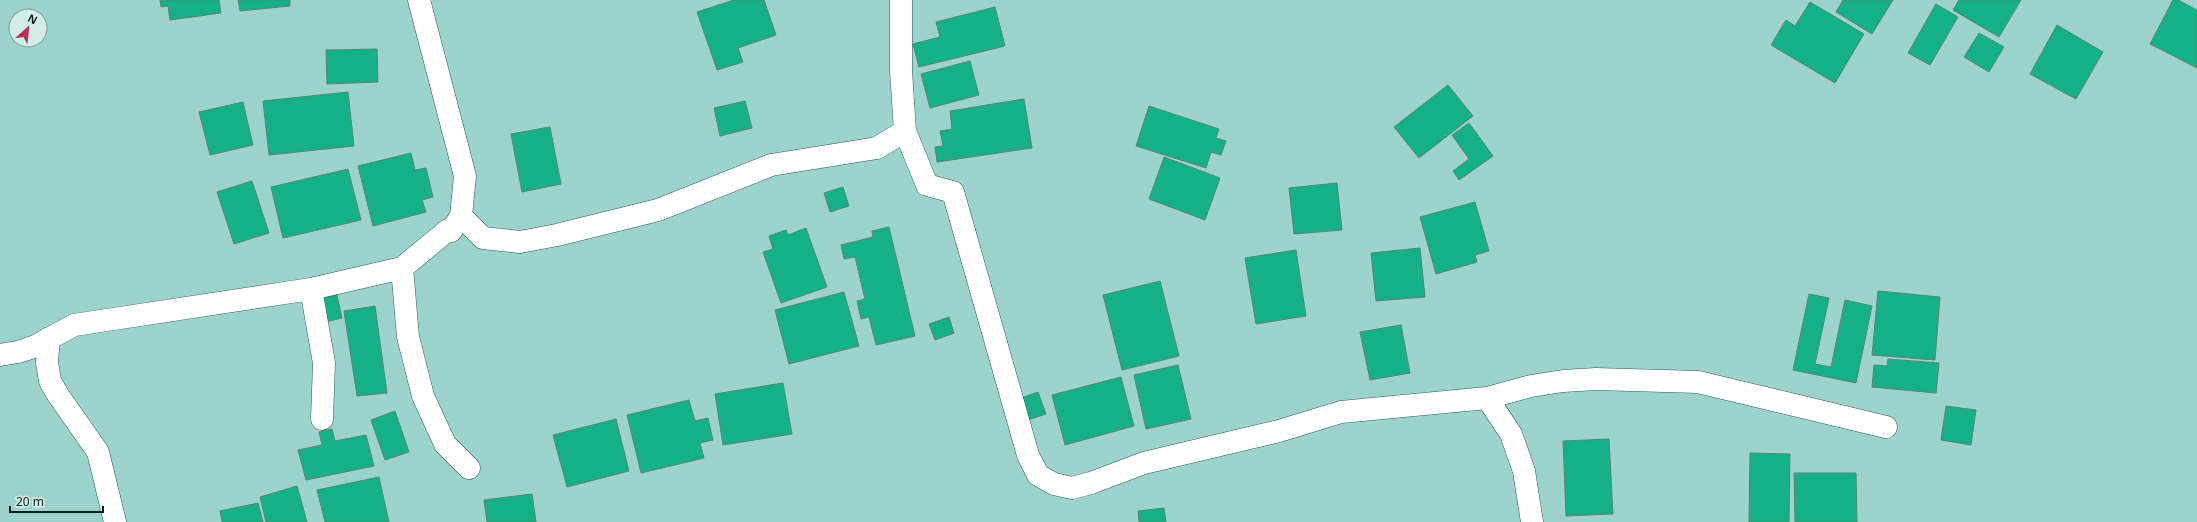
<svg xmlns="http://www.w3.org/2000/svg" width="2197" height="522" viewBox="0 0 2197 522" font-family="'Noto Sans',sans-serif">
  <rect width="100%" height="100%" fill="#9dd3cd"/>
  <path fill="#14b188" stroke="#588473" d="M160,0H219L221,13L170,20L168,6L161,7Z
    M238,0H290V6L240,11Z
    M734,0H764L776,35L738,48L743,62L717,70L697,12Z
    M1843,0H1893L1872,34L1836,12Z
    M1959,0H2021L1999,37L1953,10Z
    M2173,0H2178L2197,10V68L2150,44Z
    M1810,2L1864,34L1835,83L1771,45L1786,20L1795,26Z
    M1936,4L1958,17L1930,65L1908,53Z
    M995,7L1005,46L919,67L913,44L940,37L936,22Z
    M2057,25L2103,52L2076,99L2030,74Z
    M1979,33L2004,47L1989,72L1964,57Z
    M377,49L378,82L327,84L326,50Z
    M970,61L979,95L930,108L921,74Z
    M1448,85L1473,116L1419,158L1394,127Z
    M348,92L354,146L269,155L263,101Z
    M1024,99L1032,148L937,162L935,147L943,146L940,131L952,129L950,111Z
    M745,101L752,128L720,136L714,108Z
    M243,102L253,145L210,155L199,112Z
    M1149,106L1219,129L1216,138L1226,141L1221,155L1211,152L1206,168L1136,146Z
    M1469,123L1493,156L1459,180L1453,171L1469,159L1452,135Z
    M550,127L561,184L522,192L511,134Z
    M411,153L415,170L426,168L433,197L422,200L426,212L373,226L358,166Z
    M1164,157L1220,178L1205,220L1149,199Z
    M348,169L361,220L283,238L271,187Z
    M252,181L269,233L234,244L217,192Z
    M1337,183L1342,230L1294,234L1289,188Z
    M843,187L849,206L830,212L824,193Z
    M1475,202L1489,251L1475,255L1477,262L1436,274L1420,217Z
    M889,227L915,336L876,345L869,317L861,319L857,301L865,299L855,257L844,259L841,245L873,237L872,231Z
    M806,228L827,287L781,303L763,252L773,249L769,236L786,230L788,235Z
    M1420,248L1425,297L1376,301L1371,253Z
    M1296,250L1306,316L1256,324L1245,258Z
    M1160,281L1179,356L1122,370L1103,295Z
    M1878,291L1940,297L1935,360L1872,355Z
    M844,292L859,346L789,364L775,310Z
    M1809,294L1829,298L1815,364L1831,367L1845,300L1872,306L1856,383L1793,370Z
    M337,295L342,318L325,322L321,298Z
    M375,306L387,393L357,396L344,311Z
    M949,317L954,333L935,340L929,324Z
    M1401,325L1410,373L1370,380L1360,332Z
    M1888,359L1939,363L1936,393L1872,387L1874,365L1887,366Z
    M1178,365L1191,419L1146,429L1134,375Z
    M1121,377L1134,426L1065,445L1052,395Z
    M783,383L792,434L723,445L715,394Z
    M1038,392L1046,414L1028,420L1021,398Z
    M689,400L695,421L708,418L713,440L700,443L704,458L641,473L627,415Z
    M1946,406L1976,410L1971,445L1941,440Z
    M395,411L409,452L385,460L371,420Z
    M616,419L629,471L567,487L553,435Z
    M332,429L335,441L366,435L374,466L306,480L298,450L322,445L319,432Z
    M1609,439L1613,514L1566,516L1563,441Z
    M1750,453L1790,454L1789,522H1749Z
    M1794,473H1856L1857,522H1795Z
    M379,477L389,522H325L317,490Z
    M297,486L307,522H266L260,497Z
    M532,494L536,522H487L484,500Z
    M258,503L263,522H222L220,511Z
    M1164,508L1166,522H1139L1138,511Z"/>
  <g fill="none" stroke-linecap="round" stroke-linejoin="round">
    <defs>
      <path id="street" d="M901,0V71L905,131L927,185L953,192L1028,455L1038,475L1054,484L1072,488L1091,483L1144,463L1279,431L1341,412L1487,398L1531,386L1563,381L1596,379L1698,382L1886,427
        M461,216L483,238L520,242L557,235L658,210L771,165L877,148L905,131
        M402,268L408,337L423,396L445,444L469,468
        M311,289L324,363L322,419
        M49,338L47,362L50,381L58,395L98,452L115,522
        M0,355L18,352L36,346L74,325L311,289L402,268L448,230L451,231L461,216L465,176L419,0
        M1487,398L1511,434L1524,471L1532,522"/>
    </defs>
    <use href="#street" stroke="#295d58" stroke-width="23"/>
    <use href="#street" stroke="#fff" stroke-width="22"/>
  </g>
  <g transform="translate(28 28) rotate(27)"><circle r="19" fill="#d3edea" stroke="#819a97"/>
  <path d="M0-3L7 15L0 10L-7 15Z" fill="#bc2d58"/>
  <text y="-6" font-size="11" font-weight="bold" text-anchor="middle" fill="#071d1b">N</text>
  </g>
  <path d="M10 506v6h93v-6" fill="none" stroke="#071d1b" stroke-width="2"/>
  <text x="16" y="506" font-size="12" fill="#071d1b" stroke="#d3edea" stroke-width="3" paint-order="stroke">20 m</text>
</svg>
